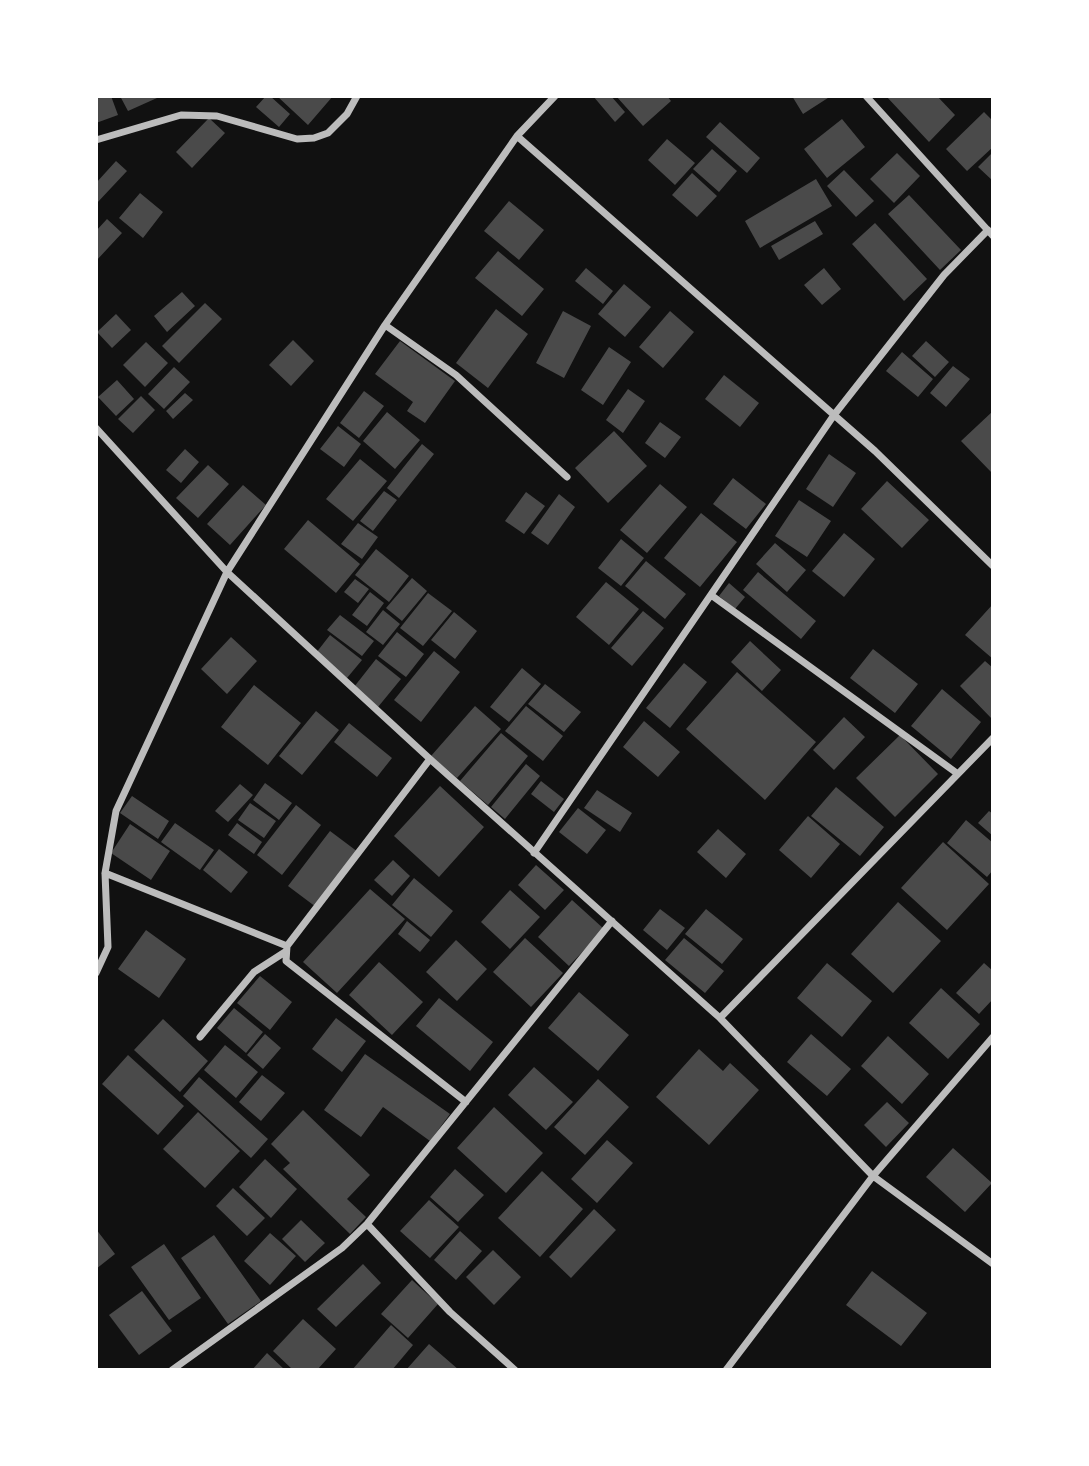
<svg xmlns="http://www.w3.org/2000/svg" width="1089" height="1466" viewBox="0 0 1089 1466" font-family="Signika,sans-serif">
  <rect width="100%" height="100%" fill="#111"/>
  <path fill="#4a4a4a" d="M96,96H111L118,115L96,123Z
    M120,96H156L157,98L128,111Z
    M266,96H270L290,114L279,127L256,107Z
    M277,96H333L308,125Z
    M593,96H611L625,112L615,122Z
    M616,96H667L671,101L643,126Z
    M792,96H831L803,114Z
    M886,96H937L955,115L929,142Z
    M984,112L993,121V147L967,171L946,149Z
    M209,118L225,133L192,168L176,152Z
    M842,119L865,147L827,178L804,149Z
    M720,122L760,158L747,173L706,137Z
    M667,139L695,163L675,185L648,160Z
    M712,149L737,171L719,192L693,169Z
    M993,152V181L978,167Z
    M897,153L920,176L894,203L870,179Z
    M116,161L127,171L96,204V183Z
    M844,170L874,201L856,217L827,186Z
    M692,173L717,196L697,217L672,195Z
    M816,179L832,206L760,248L745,221Z
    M140,193L163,212L143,238L119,218Z
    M909,195L961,250L940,270L888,214Z
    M509,201L544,230L519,260L484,231Z
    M107,219L122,233L96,261V231Z
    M815,221L823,234L779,260L771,246Z
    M875,223L927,279L904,301L852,244Z
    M498,251L544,289L522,316L475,278Z
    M586,268L613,291L603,304L575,281Z
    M824,268L841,289L822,305L804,285Z
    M624,284L651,307L625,337L598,314Z
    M182,292L195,306L167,332L154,316Z
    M205,303L222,319L179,363L162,346Z
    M496,309L528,334L488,388L456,363Z
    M563,311L591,326L564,378L536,363Z
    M670,311L694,332L663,368L639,347Z
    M116,314L131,330L112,348L97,332Z
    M293,340L314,361L291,386L269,365Z
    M400,341L455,381L425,423L407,411L413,402L375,374Z
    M926,341L949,362L935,377L912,356Z
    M146,342L168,363L145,387L123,365Z
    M609,347L631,362L603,405L581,390Z
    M902,352L933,379L918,397L886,371Z
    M953,366L970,379L946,407L930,393Z
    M174,367L190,382L164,409L148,394Z
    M724,375L759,403L740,427L705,399Z
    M117,380L134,399L116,416L98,397Z
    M628,389L645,401L623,433L606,420Z
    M364,391L384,406L359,438L340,423Z
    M185,393L193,400L173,419L166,411Z
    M141,396L155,410L133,433L118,419Z
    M993,411V474L961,441Z
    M387,412L420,440L395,469L363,441Z
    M660,422L681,437L665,458L645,443Z
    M338,426L361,444L344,467L320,449Z
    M614,431L647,466L608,503L575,468Z
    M422,444L434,454L399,498L387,488Z
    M185,449L199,462L181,483L166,470Z
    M829,454L856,473L833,507L806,489Z
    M360,459L387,481L353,521L326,499Z
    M208,465L229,484L198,518L176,498Z
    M733,478L766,504L746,529L713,504Z
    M887,481L929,520L902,548L861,509Z
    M660,484L687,507L647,553L620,530Z
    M243,485L266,505L230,545L207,524Z
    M384,491L397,500L373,531L360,521Z
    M526,492L545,506L524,534L505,521Z
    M559,494L575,507L548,545L531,533Z
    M799,500L831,521L807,557L775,536Z
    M701,513L737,542L700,587L664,558Z
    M308,520L360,564L336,593L284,549Z
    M358,523L378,537L362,559L341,544Z
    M844,533L875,559L844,597L812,571Z
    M621,539L644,558L621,586L598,568Z
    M775,543L806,570L787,592L756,564Z
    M376,549L409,576L389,602L355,575Z
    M646,561L686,594L665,619L625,586Z
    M758,572L816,621L801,639L743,590Z
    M412,578L427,591L402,621L386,608Z
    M355,579L369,589L358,603L344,592Z
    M606,582L639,609L609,645L576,617Z
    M729,583L745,597L735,609L719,596Z
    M370,592L384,603L367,626L352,615Z
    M428,593L452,611L423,646L400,628Z
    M993,604V659L965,635Z
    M383,610L400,624L383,645L366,632Z
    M643,611L664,628L632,666L611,648Z
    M454,612L477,631L455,659L431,640Z
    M340,615L374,641L362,656L327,630Z
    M397,632L424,654L406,677L378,656Z
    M330,635L362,660L347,678L316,653Z
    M231,637L257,661L227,694L201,669Z
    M750,641L781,670L762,691L731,662Z
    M873,649L918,684L895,713L850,678Z
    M434,651L460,672L421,722L394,700Z
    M376,659L401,679L378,707L354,687Z
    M985,661L993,668V720L960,686Z
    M684,663L707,682L670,728L646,708Z
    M522,668L541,684L509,722L490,707Z
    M737,672L816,742L765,800L686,729Z
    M545,684L581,712L564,732L528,704Z
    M254,685L301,723L268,765L221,727Z
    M942,689L981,722L951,759L911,726Z
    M475,706L501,729L457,778L431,756Z
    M526,706L563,736L543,761L505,731Z
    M316,711L339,730L302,775L279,756Z
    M844,717L865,737L834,770L813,750Z
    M644,721L680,752L658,777L623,747Z
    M349,723L392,758L377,777L334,742Z
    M501,733L528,756L488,805L460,781Z
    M900,735L938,774L895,817L856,778Z
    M526,764L540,776L505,819L491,807Z
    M541,781L564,799L554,812L531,794Z
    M265,783L292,803L279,820L253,800Z
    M240,784L253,795L228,822L215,811Z
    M440,786L484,827L439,877L394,836Z
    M836,787L884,827L860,856L811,816Z
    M597,790L632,813L620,832L584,808Z
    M132,796L169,821L158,839L120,813Z
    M250,803L276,821L264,838L238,820Z
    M296,805L321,825L282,875L257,855Z
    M578,808L606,830L587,854L559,832Z
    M989,811L993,814V836L978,823Z
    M808,816L840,844L811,878L779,850Z
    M966,820L993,843V870L987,877L947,843Z
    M175,823L214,850L200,870L161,842Z
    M237,823L262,842L254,854L228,835Z
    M130,824L170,851L151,880L111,853Z
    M718,829L746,854L726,878L697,852Z
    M330,831L358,852L316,907L288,886Z
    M943,842L989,884L947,930L901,888Z
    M219,849L248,872L231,893L203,870Z
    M393,860L410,876L392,896L374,880Z
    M536,865L564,890L545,910L518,885Z
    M414,878L453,911L431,937L392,905Z
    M370,889L405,919L337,993L303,962Z
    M510,890L540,917L510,949L481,922Z
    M572,900L604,929L569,966L538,937Z
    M898,902L941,941L893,993L851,954Z
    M660,909L685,928L667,950L643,930Z
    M706,909L743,939L722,964L685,934Z
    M407,921L430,940L420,952L398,934Z
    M146,930L186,959L159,998L118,969Z
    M525,938L563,973L531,1007L493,972Z
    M684,938L724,971L705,993L665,960Z
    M456,940L487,969L457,1001L426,972Z
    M379,962L423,1002L392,1035L349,995Z
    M827,963L872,1001L842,1037L797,998Z
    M984,963L993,971V999L979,1014L956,993Z
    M260,976L292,1002L270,1030L237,1003Z
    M941,988L980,1024L948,1059L909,1023Z
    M579,992L629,1035L598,1071L548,1028Z
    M439,998L493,1042L470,1071L416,1026Z
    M234,1008L263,1032L246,1053L217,1028Z
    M336,1018L366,1041L342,1072L312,1049Z
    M163,1019L208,1061L180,1092L134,1050Z
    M265,1034L281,1048L263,1069L247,1055Z
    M811,1034L851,1069L827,1096L787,1062Z
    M888,1036L929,1074L902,1104L861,1066Z
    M225,1045L258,1072L236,1098L204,1070Z
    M699,1049L723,1071L730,1063L759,1090L709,1145L656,1097Z
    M365,1054L450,1114L430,1141L383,1107L361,1137L324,1110Z
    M128,1055L184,1106L158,1135L102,1084Z
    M534,1067L573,1102L546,1130L508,1095Z
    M262,1075L285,1093L261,1121L239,1102Z
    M199,1077L268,1139L251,1158L183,1096Z
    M598,1079L629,1107L585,1155L554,1127Z
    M887,1102L909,1123L886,1147L864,1125Z
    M494,1107L543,1153L506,1193L457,1148Z
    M303,1110L370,1175L347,1199L366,1217L350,1234L283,1169L290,1163L271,1144Z
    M198,1112L240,1151L205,1188L163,1149Z
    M607,1140L633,1163L597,1203L571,1179Z
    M953,1148L992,1183L965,1212L926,1177Z
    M265,1159L297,1189L271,1218L239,1187Z
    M455,1169L484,1195L458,1222L430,1197Z
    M542,1171L583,1209L540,1257L498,1218Z
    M233,1188L265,1218L247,1236L216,1206Z
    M429,1200L459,1227L430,1258L400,1231Z
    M594,1209L616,1230L571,1278L549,1257Z
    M301,1220L325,1243L305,1262L282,1239Z
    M96,1229L115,1254L96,1269Z
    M460,1231L482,1251L456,1280L434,1260Z
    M270,1233L296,1256L270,1285L244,1261Z
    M214,1235L261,1301L228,1324L181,1258Z
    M164,1244L201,1298L169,1320L131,1267Z
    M493,1250L521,1277L494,1305L466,1277Z
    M363,1264L381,1283L336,1327L317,1309Z
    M872,1271L927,1313L901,1346L846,1305Z
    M412,1280L438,1304L408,1338L381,1314Z
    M142,1291L172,1331L139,1355L109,1315Z
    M303,1319L336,1349L317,1370H293L273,1351Z
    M391,1325L413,1345L392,1370H352Z
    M429,1344L459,1370H406Z
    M267,1353L285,1370H252Z"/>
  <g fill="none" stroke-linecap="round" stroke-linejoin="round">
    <path stroke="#bcbcbc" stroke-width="7" d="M866,96L993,236
      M517,136L875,451L993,566
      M96,140L181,115L217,116L297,139L314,138L328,133L347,114L357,96
      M385,325L456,375L567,477
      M96,428L227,572L430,759L720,1018L873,1176L993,1264
      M711,595L958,774
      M430,759L287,946L286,961L466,1102
      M534,853L834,415L944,275L988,230
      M105,873L287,946
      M96,973L108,947L105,873L116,811L227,572L385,325L517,136L555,96
      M720,1018L993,738
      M200,1037L254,972L285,952
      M367,1224L450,1312L515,1370
      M172,1370L342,1248L367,1224L612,921
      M726,1370L873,1176L993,1037"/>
  </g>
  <rect width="1089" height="1466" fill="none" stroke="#ffffff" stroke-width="196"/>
</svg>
